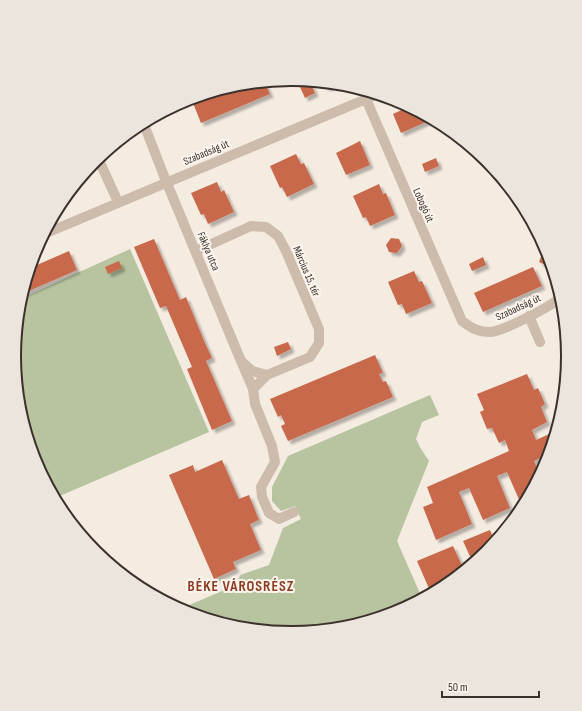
<svg xmlns="http://www.w3.org/2000/svg" width="582" height="711" viewBox="0 0 582 711" font-family="'Sofia Sans Condensed',sans-serif">
  <defs>
    <filter id="shadow"><feDropShadow dx="3.5" dy="3.5" stdDeviation="1" flood-color="#0004"/></filter>
  </defs>
  <rect width="100%" height="100%" fill="#f4ebe1"/>
  <path fill="#b8c4a0" d="M130,249L209,432L55,498L35,461L19,409L14,355L19,301L20,299Z
    M430,395L439,415L422,422L416,439L421,449L429,461L397,541L422,598L397,611L345,627L291,632L237,627L180,609L236,585L240,575L269,565L283,528L301,519L295,506L281,511L272,501V487L288,456Z"/>
  <path fill="#c8694b" filter="url(#shadow)" d="M264,81L270,94L201,123L191,98L237,84Z
    M310,82L315,93L305,98L300,87Z
    M323,82L336,83V84L326,88Z
    M410,106L433,119L401,133L393,114Z
    M360,141L370,165L346,175L336,153Z
    M296,154L301,164L304,163L314,184L287,197L282,187L280,188L270,166Z
    M436,158L439,166L425,172L422,164Z
    M217,182L221,192L224,190L234,212L208,224L204,214L201,215L191,193Z
    M379,184L383,194L386,193L395,215L370,226L366,217L363,218L353,196Z
    M391,238L399,239L402,246L397,253L389,252L386,245Z
    M154,239L180,300L186,297L205,343L212,358L206,361L232,421L212,430L187,369L192,367L166,306L160,308L134,247Z
    M545,246L547,250L552,268L539,262Z
    M69,251L77,270L22,294L30,268Z
    M483,257L486,265L472,271L469,264Z
    M119,261L122,268L108,274L105,267Z
    M533,267L542,286L483,312L474,293Z
    M414,271L419,282L422,281L432,303L406,314L402,304L398,305L388,282Z
    M288,342L291,349L277,356L274,347Z
    M375,355L383,373L379,374L383,382L386,381L393,397L288,441L281,426L285,424L281,415L278,417L270,399Z
    M527,374L534,390L538,388L545,404L541,407L547,422L532,430L536,440L556,431L549,454L534,461L540,475L526,501L521,504L507,472L497,476L510,508L483,520L469,488L459,492L472,524L436,540L423,507L433,503L427,487L509,451L505,440L499,443L492,428L487,429L480,412L484,410L477,394Z
    M222,460L239,499L249,495L259,520L250,524L261,550L233,562L236,569L214,579L169,475L193,465L195,472Z
    M513,519L503,532L500,525Z
    M490,530L495,542L487,552L473,563L463,541Z
    M453,546L464,570L445,586L431,593L417,561Z"/>
  <g fill="none" stroke-linecap="round" stroke-linejoin="round">
    <path stroke="#cdbbac" stroke-width="10" d="M366,99L462,321C472,328 477,332 490,332C502,332 552,306 561,297
      M143,122L166,181L241,361L252,371L267,375
      M98,158L118,202
      M44,234L378,94
      M196,251L251,226L266,227L278,236L286,251L319,329V343L310,357L267,375L253,389L241,361
      M529,316L540,342
      M253,389L255,404L272,446L275,462L261,487L262,497L269,513L279,519L294,512"/>
  </g>
  <g text-anchor="middle" stroke-width="4" stroke-linejoin="round" paint-order="stroke">
    <g font-size="11" fill="#3b302b" stroke="#fbf5ee">
      <text transform="translate(206 152) rotate(-23)" y="4">Szabadság út</text>
      <text transform="translate(424 205) rotate(66)" y="4">Lobogó út</text>
      <text transform="translate(209 251) rotate(67)" y="4">Fáklya utca</text>
      <text transform="translate(307 271) rotate(67)" y="4">Március 15. tér</text>
      <text transform="translate(518 307) rotate(-25)" y="4">Szabadság út</text>
    </g>
    <g font-size="15" font-weight="bold" letter-spacing="1" fill="#8c3b22" stroke="#fbf5ee">
      <text x="241" y="591">BÉKE VÁROSRÉSZ</text>
    </g>
  </g>
  <path d="M0 0H582V711H0ZM21 356a270 270 0 1 1 540 0a270 270 0 1 1-540 0Z" fill="#ece5de" fill-rule="evenodd"/>
  <path fill="none" stroke="#3b302b" stroke-width="2" d="M21 356a270 270 0 1 1 540 0a270 270 0 1 1-540 0Z"/>
  <path d="M442 691v6h97v-6" fill="none" stroke="#3b302b" stroke-width="2"/>
  <text x="448" y="691" font-size="12" fill="#3b302b" stroke="#fbf5ee" stroke-width="3" paint-order="stroke">50 m</text>
</svg>
